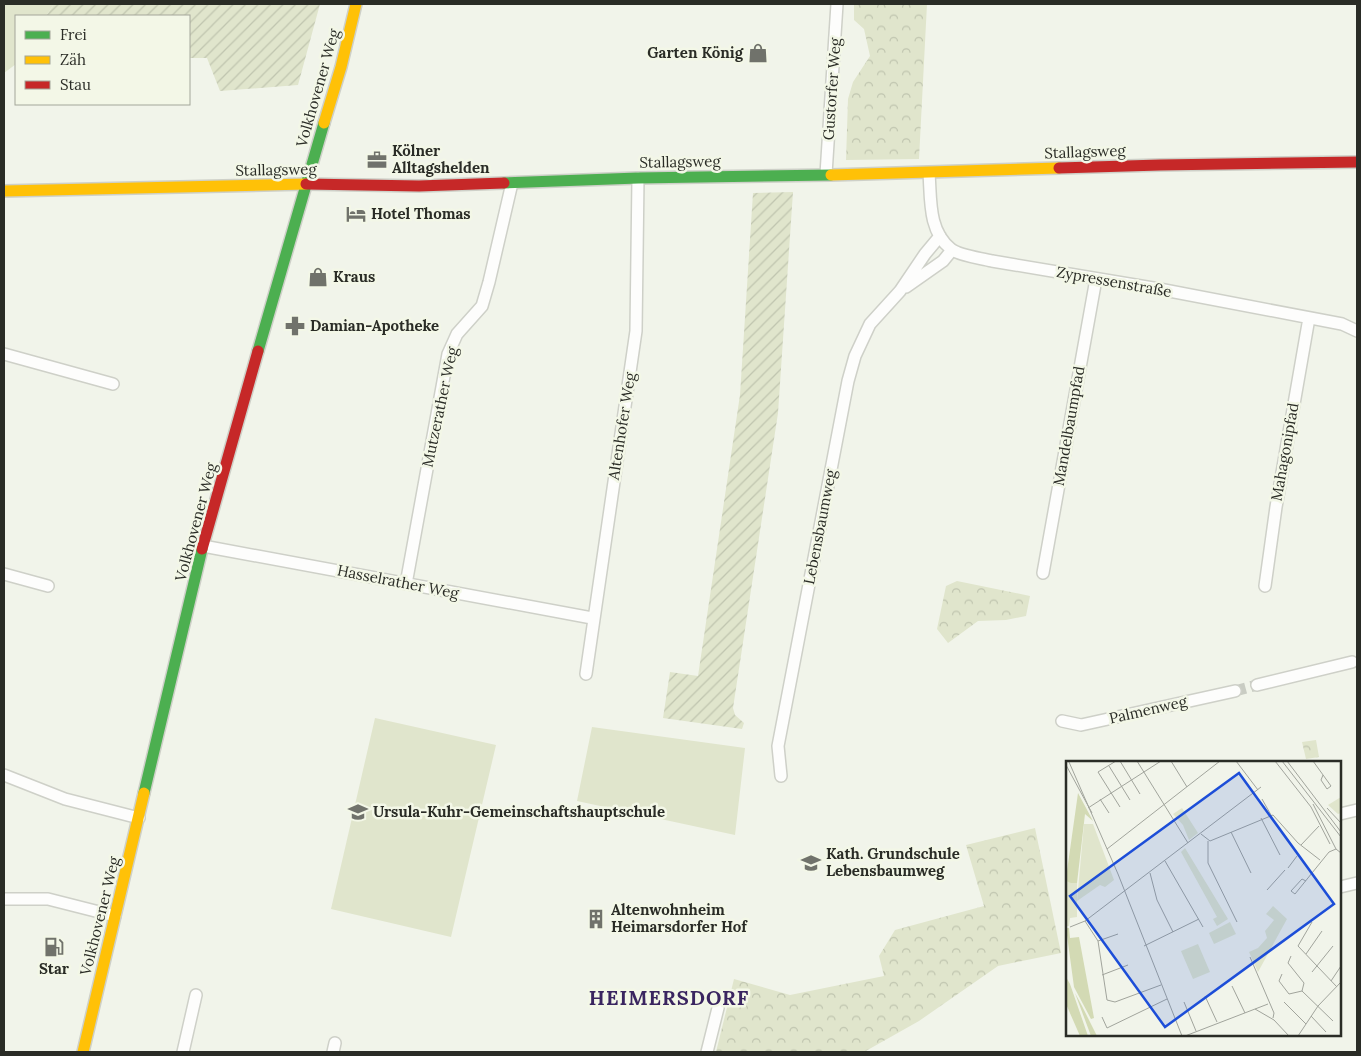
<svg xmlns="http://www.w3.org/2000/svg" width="1361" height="1056" viewBox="0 0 1361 1056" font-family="Lora,serif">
  <defs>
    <pattern id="park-crowns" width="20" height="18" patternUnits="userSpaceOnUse" patternTransform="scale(1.25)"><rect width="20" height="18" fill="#e0e5cc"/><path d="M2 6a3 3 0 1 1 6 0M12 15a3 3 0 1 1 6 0" fill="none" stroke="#c0c5af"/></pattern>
    <pattern id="garden-furrows" width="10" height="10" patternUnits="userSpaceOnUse" patternTransform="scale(1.25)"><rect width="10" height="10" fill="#e0e5cc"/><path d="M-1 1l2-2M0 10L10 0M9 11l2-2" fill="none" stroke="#c0c5af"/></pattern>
  </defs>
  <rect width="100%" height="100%" fill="#f1f4ea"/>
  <path fill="#e0e5cc" d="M4,4H54L46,16H16V64L4,73Z
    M375,718L496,745L451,937L331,909Z
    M592,727L745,748L735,835L577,801Z"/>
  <path fill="url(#park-crowns)" d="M854,4H927L919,159L846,160L848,99L853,82L870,56L864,29L854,20Z
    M957,581L1030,596L1026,616L1006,620L978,621L948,643L937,629L946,586Z
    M1316,740L1319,757L1306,759L1302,742Z
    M1035,828L1061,953L998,966L919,1021L864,1052H716L734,979L790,995L884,976L879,956L895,930L984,906L966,845Z"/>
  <path fill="url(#garden-furrows)" d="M54,4H320L298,85L220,91L207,58H189V16H46Z
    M793,192L778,413L733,708L735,715L744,723L742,729L663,718L670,672L698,676L740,395L753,193Z"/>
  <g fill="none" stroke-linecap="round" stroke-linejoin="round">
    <path stroke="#c9ccc3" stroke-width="11" stroke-dasharray="11 5.5" stroke-linecap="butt" d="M1235,691L1257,685"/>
    <defs>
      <path id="street" d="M929,173C931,199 928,231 951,249C960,256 981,258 992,261L1159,289L1342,324L1357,331
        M826,174L837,4
        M906,287L943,261L952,250
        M4,354L113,384
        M203,546L592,618
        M1043,573L1096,279
        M4,574L48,586
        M406,584L448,354L457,334L482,306L489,282L512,183
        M1265,586L1276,507L1309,318
        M586,674L636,331L638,178
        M1257,685L1352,662
        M1062,721L1081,725L1235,691
        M4,775L65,799L139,818
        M781,776L778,746L848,381L855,356L870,324L900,291L925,254L940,236
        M1340,814L1357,810
        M1340,887L1357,883
        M4,899H48L115,916
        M183,1052L196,995
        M333,1052L335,1043
        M707,1052L718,1008"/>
      <path id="fast" d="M504,183L638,178L831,175
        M258,351L324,123
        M144,793L202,549"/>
      <path id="slow" d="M324,123L341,67L356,4
        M831,175L1059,168
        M4,191L306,184
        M83,1052L144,793"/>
      <path id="jam" d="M1059,168L1160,165L1357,162
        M306,184L419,186L504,183
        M202,549L258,351"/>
    </defs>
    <use href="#street" stroke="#ced0c8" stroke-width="14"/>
    <use href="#fast" stroke="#ced0c8" stroke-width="14"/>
    <use href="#slow" stroke="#ced0c8" stroke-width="14"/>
    <use href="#jam" stroke="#ced0c8" stroke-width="14"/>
    <use href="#street" stroke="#fdfdfc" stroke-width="11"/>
    <use href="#fast" stroke="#4caf50" stroke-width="11"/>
    <use href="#slow" stroke="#ffc107" stroke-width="11"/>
    <use href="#jam" stroke="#c62828" stroke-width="11"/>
  </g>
  <defs>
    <symbol id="shop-bare" viewBox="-9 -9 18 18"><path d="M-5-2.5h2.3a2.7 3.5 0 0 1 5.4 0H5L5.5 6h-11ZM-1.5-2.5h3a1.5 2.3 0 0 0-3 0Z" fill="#70726b" stroke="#f3f7e7" stroke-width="2.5" paint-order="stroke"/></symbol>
    <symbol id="office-bare" viewBox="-9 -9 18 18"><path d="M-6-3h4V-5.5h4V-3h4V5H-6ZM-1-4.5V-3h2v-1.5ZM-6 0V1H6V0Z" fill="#70726b" stroke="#f3f7e7" stroke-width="2.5" paint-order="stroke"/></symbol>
    <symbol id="hotel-bare" viewBox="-9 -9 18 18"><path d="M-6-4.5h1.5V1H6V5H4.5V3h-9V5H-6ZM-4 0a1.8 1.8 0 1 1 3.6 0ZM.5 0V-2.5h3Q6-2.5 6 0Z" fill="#70726b" stroke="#f3f7e7" stroke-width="2.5" paint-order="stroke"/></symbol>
    <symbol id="pharmacy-bare" viewBox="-9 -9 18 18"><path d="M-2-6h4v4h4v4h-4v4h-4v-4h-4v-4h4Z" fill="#70726b" stroke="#f3f7e7" stroke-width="2.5" paint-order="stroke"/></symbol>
    <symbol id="school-bare" viewBox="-9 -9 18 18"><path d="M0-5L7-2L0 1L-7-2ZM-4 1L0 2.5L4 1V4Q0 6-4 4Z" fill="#70726b" stroke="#f3f7e7" stroke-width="2.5" paint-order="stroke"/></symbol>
    <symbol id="building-bare" viewBox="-9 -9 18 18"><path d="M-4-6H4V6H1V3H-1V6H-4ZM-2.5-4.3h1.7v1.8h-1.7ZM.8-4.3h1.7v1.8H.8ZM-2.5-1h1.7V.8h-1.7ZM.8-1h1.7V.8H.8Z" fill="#70726b" stroke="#f3f7e7" stroke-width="2.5" paint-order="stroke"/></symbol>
    <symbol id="fuel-bare" viewBox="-9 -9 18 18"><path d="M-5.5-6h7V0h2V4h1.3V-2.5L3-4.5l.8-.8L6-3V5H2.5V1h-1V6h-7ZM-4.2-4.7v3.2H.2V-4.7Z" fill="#70726b" stroke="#f3f7e7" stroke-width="2.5" paint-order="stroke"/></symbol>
  </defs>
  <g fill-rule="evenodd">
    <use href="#shop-bare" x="744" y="39" width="28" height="28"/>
    <use href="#office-bare" x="363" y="146" width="28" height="28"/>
    <use href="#hotel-bare" x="342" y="200" width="28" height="28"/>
    <use href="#shop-bare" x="304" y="263" width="28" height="28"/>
    <use href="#pharmacy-bare" x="281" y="312" width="28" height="28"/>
    <use href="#school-bare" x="344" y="798" width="28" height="28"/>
    <use href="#school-bare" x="797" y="849" width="28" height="28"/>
    <use href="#building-bare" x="582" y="905" width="28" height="28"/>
    <use href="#fuel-bare" x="40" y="933" width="28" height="28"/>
  </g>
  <g text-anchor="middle" stroke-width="5" stroke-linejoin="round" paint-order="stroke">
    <g font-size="15" font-weight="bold" fill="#2a2c26" stroke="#f3f7e7" text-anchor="start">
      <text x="743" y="58" text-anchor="end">Garten König</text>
      <text x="392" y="156">Kölner<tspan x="392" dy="17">Alltagshelden</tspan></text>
      <text x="371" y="219">Hotel Thomas</text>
      <text x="333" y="282">Kraus</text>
      <text x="310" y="331">Damian-Apotheke</text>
      <text x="373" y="817">Ursula-Kuhr-Gemeinschaftshauptschule</text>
      <text x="826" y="859">Kath. Grundschule<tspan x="826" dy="17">Lebensbaumweg</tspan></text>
      <text x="611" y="915">Altenwohnheim<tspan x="611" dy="17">Heimarsdorfer Hof</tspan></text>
      <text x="54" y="974" text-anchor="middle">Star</text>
    </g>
    <g font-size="15" fill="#2a2c26" stroke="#f3f7e7">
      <text transform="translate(318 88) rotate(-74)" y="5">Volkhovener Weg</text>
      <text transform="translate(832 89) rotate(-86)" y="5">Gustorfer Weg</text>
      <text transform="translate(1085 152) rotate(-2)" y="5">Stallagsweg</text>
      <text transform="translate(680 162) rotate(-1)" y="5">Stallagsweg</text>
      <text transform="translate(276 170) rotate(-1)" y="5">Stallagsweg</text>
      <text transform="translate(1114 282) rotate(10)" y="5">Zypressenstraße</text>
      <text transform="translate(440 407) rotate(-78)" y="5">Mutzerather Weg</text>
      <text transform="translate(622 426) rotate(-81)" y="5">Altenhofer Weg</text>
      <text transform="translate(1069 426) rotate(-80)" y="5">Mandelbaumpfad</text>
      <text transform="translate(1285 452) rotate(-80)" y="5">Mahagonipfad</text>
      <text transform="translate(196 522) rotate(-75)" y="5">Volkhovener Weg</text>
      <text transform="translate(820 527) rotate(-79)" y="5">Lebensbaumweg</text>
      <text transform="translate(398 582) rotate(11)" y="5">Hasselrather Weg</text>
      <text transform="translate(1148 710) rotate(-13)" y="5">Palmenweg</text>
      <text transform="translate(100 916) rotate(-76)" y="5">Volkhovener Weg</text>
    </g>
    <g font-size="20" font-weight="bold" letter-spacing="1" fill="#3a2560" stroke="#f3f7e7">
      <text x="669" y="1005">HEIMERSDORF</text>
    </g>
  </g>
  <g transform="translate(1066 761)">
    <rect width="275" height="275" fill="#f1f4ea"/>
    <path d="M0,120L11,122V156L4,157L3,165H1ZM164,161L170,173L148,183L143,172ZM132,183L144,211L127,218L115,190Z" fill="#e0e5cc"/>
    <path d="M12,32L27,60L19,53L11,122H5L0,120L1,110ZM0,167H3L4,177L13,176L28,257L25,258L8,226ZM0,216L4,223L22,275H14L0,243ZM9,232L16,245L31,275H25Z" fill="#d3dab4"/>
    <path d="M275,36V52L272,53L262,44ZM116,47L132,72L123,79L117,64L107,53ZM207,145L221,158L192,211L183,191L192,187L201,177L199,170L208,159L200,153Z" fill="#e0e5cc"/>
    <path d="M18,63H27L48,119L39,126L34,124L11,140ZM119,87L162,158L151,165L147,158L151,156L115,91Z" fill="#e0e5cc"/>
    <path fill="none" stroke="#a1a49c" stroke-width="1" d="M50,0L32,11L54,46M54,0L74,33M71,0L122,82M105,0L121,26M170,0L192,29M209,0L245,46L264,83M216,0L275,76M221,0L275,71M247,0L265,25L261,28L255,19L257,14M3,1L52,113L116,275M0,4L26,52M43,5L64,39M34,38L43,52M196,38L205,54M247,43L270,88M22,47L95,0M261,47L275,62M195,57L214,94M165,71L185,112M135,73L144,80L207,54L232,82L254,99M142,80V102L171,161M235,84L253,65M41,88L154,0M99,100L137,166M222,107L231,95M84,112L91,139L107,171M201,129L219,109M225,130L229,133L263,91L270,88L275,92M225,130L236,118L240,120M19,160L32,180L41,239L49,241L95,224M246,161L232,185L271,226M4,166L19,160L195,26M32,180L52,173M78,185L133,158M240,193L256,170M225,195L222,202L238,222L236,230M184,196L208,252L207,257M246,211L267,185M216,213L213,220L223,233L236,230M36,214L62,204M265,220L275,205M166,225L179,252M236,230L267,260M139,235L151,261M118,241L130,270M218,241L240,263M189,248L208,259L223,275M245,255L260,271M36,256L41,267L101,238M119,275L202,243M232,275L252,245L275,221"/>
    <path fill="#1d4ed8" fill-opacity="0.15" stroke="#1d4ed8" stroke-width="2.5" d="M173,12L268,143L99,266L4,135Z"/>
    <rect width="275" height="275" fill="none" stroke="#2a2c26" stroke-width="2.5"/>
  </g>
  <rect width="1361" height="1056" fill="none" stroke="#2a2c26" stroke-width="10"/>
  <rect x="15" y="15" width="175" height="90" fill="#f3f7e7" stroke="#a3a69a"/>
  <rect x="25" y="31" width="25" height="8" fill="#4caf50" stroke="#a3a69a"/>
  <text x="60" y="40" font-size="15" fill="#2a2c26">Frei</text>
  <rect x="25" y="56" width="25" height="8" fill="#ffc107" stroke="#a3a69a"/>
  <text x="60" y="65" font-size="15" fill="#2a2c26">Zäh</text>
  <rect x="25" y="81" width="25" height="8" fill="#c62828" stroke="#a3a69a"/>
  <text x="60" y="90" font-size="15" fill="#2a2c26">Stau</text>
</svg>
